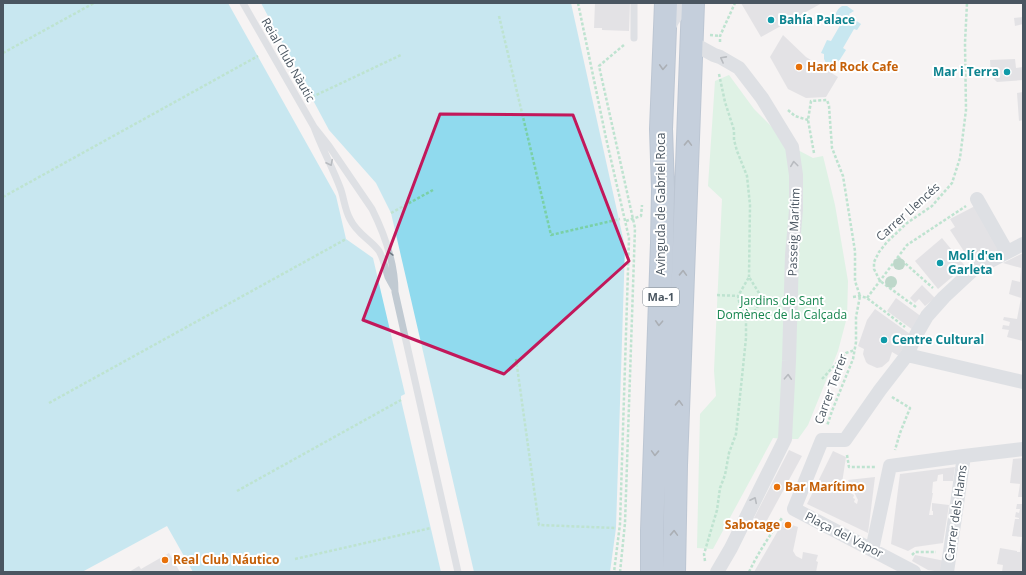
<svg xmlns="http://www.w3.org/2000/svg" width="1026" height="575" viewBox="0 0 1026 575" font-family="'Open Sans',sans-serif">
  <rect width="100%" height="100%" fill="#f5f3f3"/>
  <path fill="#c3f1d5" d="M729,75L754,109L792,147L813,158L823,156L835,205L848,281L847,317L838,351L808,425L798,439H785L773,438L713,549L697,548L700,414L716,396L714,371L722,199L708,186L715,81Z"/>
  <path fill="#90daee" d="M3,3H228L336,196L346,239L373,258L405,394L401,396V400L441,572H193L167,526L82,572H3Z
    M261,3H571L625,247L616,528L610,572H474L391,213L376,183L329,130Z
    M842,6H847L854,11L849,14L852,19L855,20L861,24L857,30L854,29L843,48L846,50L839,61L836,60L829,65L826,63L824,59V54L821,53L827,40L831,41L842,22L840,18L835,21C835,14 836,10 842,6Z"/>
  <path fill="#cdcfd5" d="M595,3H630L629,31L602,30V28H594Z
    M741,3H822L761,37Z
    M1023,17V24L1015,26L1014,18Z
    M783,35L806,57L838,77L826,97L806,98L788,89L770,57Z
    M1015,59L1016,68L1023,67V80L997,82L991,76L990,60Z
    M1023,92V120L1019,121L1017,93Z
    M975,206L1001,250L973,265L950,230L955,227L950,219Z
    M942,238L965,266L938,289L915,261Z
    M1023,253V341L1007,337L1009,330L1002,329L1003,325L1009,326L1010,322L1003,320L1004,317L1017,319L1021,298L1009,294L1012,280L1020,282L1021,268L1003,263Z
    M922,285L935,298L925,306L919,299L915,303L910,298Z
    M896,298L922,317L913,330L887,311Z
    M875,309L910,334L899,356L892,352L889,361L882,367L877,368L868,364L866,362L863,354L864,349L858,346L867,320Z
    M789,450L802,456L765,524L754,518Z
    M833,451L846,457L842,483L837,480L834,486H835L836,488L840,490L841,488L854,495L853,498L855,499L854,502L857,504L858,500L848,480L875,477L868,533L807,504Z
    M1023,458V497H1018L1020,484L1010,483L1013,459Z
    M955,467L953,481H943V474L938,475L937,481L933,482L932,493H933L929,515H933V511H932V503L949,505L943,543L915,547L908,551L891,544L900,474Z
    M1017,504H1023V572H1002L1003,565L997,564L1000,548L1017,551V552H1020L1022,537L1012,536L1015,519H1019V518L1015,517L1016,512L1019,513L1020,509H1016Z
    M783,522L798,527L793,551L796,556L802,559L803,552L818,555L816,561L818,562L816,572H754Z
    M169,553L180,572H129L139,566L141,569Z
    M915,555L945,561L941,572L928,570L912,561Z"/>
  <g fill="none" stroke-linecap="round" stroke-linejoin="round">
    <defs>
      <path id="highway" d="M652,572V531L662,243L663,189L661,129L666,3
        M674,572L676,465L693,3"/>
    </defs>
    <use href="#highway" stroke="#7690ad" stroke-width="24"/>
    <path stroke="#7ad0a6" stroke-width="2.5" stroke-dasharray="3 2" stroke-linecap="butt" d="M578,3L606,138L629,238L620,524L614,572
      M499,16L551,235L620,219
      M710,35L720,36
      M720,42V36L735,3
      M3,53L94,3
      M719,74L725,102L734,130V140L737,151L747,176L750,205L749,277
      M312,97L401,55
      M788,110L795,116L808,120
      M814,153L808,120L811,101L827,100L829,106L832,148L843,176L855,251V281L860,296L856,317V342L853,359L832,411L827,426
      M3,197L258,56
      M391,213L433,190
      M626,221L641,216L642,205
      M898,257L933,288
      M717,295L738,296
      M853,297L860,296L867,298L905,327
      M867,298L907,245L966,206
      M759,299L777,300
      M916,307L880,281L874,269V262L879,252L887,242L907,223L932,206L952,183L960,158L966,110L965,43L967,3
      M516,359L539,525L616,528
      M822,379L846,353L855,350
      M892,397L910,408L900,433L895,450
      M49,403L346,239
      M847,455L849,467H876
      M237,491L401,400
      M912,555L915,552H936
      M295,559L431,528
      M705,561L704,554L717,510L720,488L725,475L729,453L736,434L742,377L746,338V317L740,306L738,296L749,277L759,293V299L757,309L746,317
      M620,572L625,523L635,228L599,66L625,44
      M749,572C758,553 770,535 782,518"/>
    <path stroke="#c1cad2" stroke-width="7" d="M243,3L314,127C322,149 333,168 341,190C344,199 345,210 350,219C357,234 370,239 379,251C384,259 385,268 388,277C390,281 392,284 394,288
      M634,38V3
      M314,127L329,146L372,209C385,235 395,263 395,292L458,572"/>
    <path stroke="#c1cad2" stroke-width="14" d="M691,39L694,44L714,55L720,57L739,68L762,98L792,147L796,175V210L792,255L789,361L785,439L731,548L717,572
      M977,199L1007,252
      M907,355L1023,382
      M964,456L1023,449
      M872,550L890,466L964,456L947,572
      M914,572L794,509L822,440H845L880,390L907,355L916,335L927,316L935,307L944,297L973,270L1023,244"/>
    <path stroke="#c1cbd6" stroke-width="20" d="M665,28C671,15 675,10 688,3"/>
    <use href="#highway" stroke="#8ba5c1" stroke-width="22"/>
  </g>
  <g fill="#7bb799">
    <circle cx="899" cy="264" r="6"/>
    <circle cx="891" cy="282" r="6"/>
  </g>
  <defs><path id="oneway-chevron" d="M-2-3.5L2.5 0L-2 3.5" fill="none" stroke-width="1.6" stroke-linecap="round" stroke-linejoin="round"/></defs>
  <g stroke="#6e7983">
    <use href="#oneway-chevron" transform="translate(723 59) rotate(-152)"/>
    <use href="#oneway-chevron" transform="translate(330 163) rotate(64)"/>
    <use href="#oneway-chevron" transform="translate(794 164) rotate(-97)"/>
    <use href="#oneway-chevron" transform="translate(389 254) rotate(-105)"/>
    <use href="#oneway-chevron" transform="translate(788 377) rotate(-87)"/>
    <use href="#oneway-chevron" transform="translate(754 500) rotate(-64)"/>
  </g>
  <g stroke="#505e6b">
    <use href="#oneway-chevron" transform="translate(663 67) rotate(93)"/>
    <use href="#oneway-chevron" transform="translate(688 143) rotate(-88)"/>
    <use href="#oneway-chevron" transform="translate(683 273) rotate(-88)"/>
    <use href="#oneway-chevron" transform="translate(659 323) rotate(93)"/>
    <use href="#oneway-chevron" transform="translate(679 403) rotate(-88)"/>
    <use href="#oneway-chevron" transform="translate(655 453) rotate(92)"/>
    <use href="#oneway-chevron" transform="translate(674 533) rotate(-88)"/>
  </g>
  <path d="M0 0H1026V575H0ZM440,114L573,115L629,261L504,374L363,320Z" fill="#f5f3f3" fill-opacity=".55" fill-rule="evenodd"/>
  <path fill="none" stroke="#c2185b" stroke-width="3" stroke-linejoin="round" d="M440,114L573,115L629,261L504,374L363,320Z"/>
  <g fill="#0f9aa8" stroke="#fff" stroke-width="1.5">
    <circle cx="771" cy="20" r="4"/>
    <circle cx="1007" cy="72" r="4"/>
    <circle cx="940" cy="263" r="4"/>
    <circle cx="884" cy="340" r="4"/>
  </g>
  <g fill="#e8710a" stroke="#fff" stroke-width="1.5">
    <circle cx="799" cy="67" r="4"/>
    <circle cx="777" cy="487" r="4"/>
    <circle cx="788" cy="525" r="4"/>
    <circle cx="165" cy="560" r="4"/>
  </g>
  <g text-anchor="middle" stroke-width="4" stroke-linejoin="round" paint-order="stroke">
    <rect fill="#fff" stroke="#808990" stroke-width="1" x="643" y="288" width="36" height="18" rx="3"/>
    <g font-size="11" font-weight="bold" fill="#4a5661">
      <text x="661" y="301">Ma-1</text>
    </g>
    <g font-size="12" font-weight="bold" fill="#0d838f" stroke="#fff" text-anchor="start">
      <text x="779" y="24">Bahía Palace</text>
      <text x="999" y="76" text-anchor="end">Mar i Terra</text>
      <text x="948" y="260">Molí d'en<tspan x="948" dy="14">Garleta</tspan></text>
      <text x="892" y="344">Centre Cultural</text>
    </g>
    <g font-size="12" fill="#4a5661" stroke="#fff">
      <text transform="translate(288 60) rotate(60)" y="4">Reial Club Nàutic</text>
      <text transform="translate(661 204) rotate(-90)" y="4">Avinguda de Gabriel Roca</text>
      <text transform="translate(908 212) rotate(-42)" y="4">Carrer Llencés</text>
      <text transform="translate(794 232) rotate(-88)" y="4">Passeig Marítim</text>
      <text transform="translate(831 389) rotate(-70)" y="4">Carrer Terrer</text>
      <text transform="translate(956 513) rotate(-82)" y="4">Carrer dels Hams</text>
      <text transform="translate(844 535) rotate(27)" y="4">Plaça del Vapor</text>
    </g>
    <g font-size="12" font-weight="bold" fill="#c56008" stroke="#fff" text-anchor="start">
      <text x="807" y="71">Hard Rock Cafe</text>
      <text x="785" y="491">Bar Marítimo</text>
      <text x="780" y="529" text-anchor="end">Sabotage</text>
      <text x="173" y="564">Real Club Náutico</text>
    </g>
    <g font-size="12" fill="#17864f" stroke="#fff">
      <text x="782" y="305">Jardins de Sant<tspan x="782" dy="14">Domènec de la Calçada</tspan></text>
    </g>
  </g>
  <rect width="1026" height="575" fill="none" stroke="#4a5661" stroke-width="8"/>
</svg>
